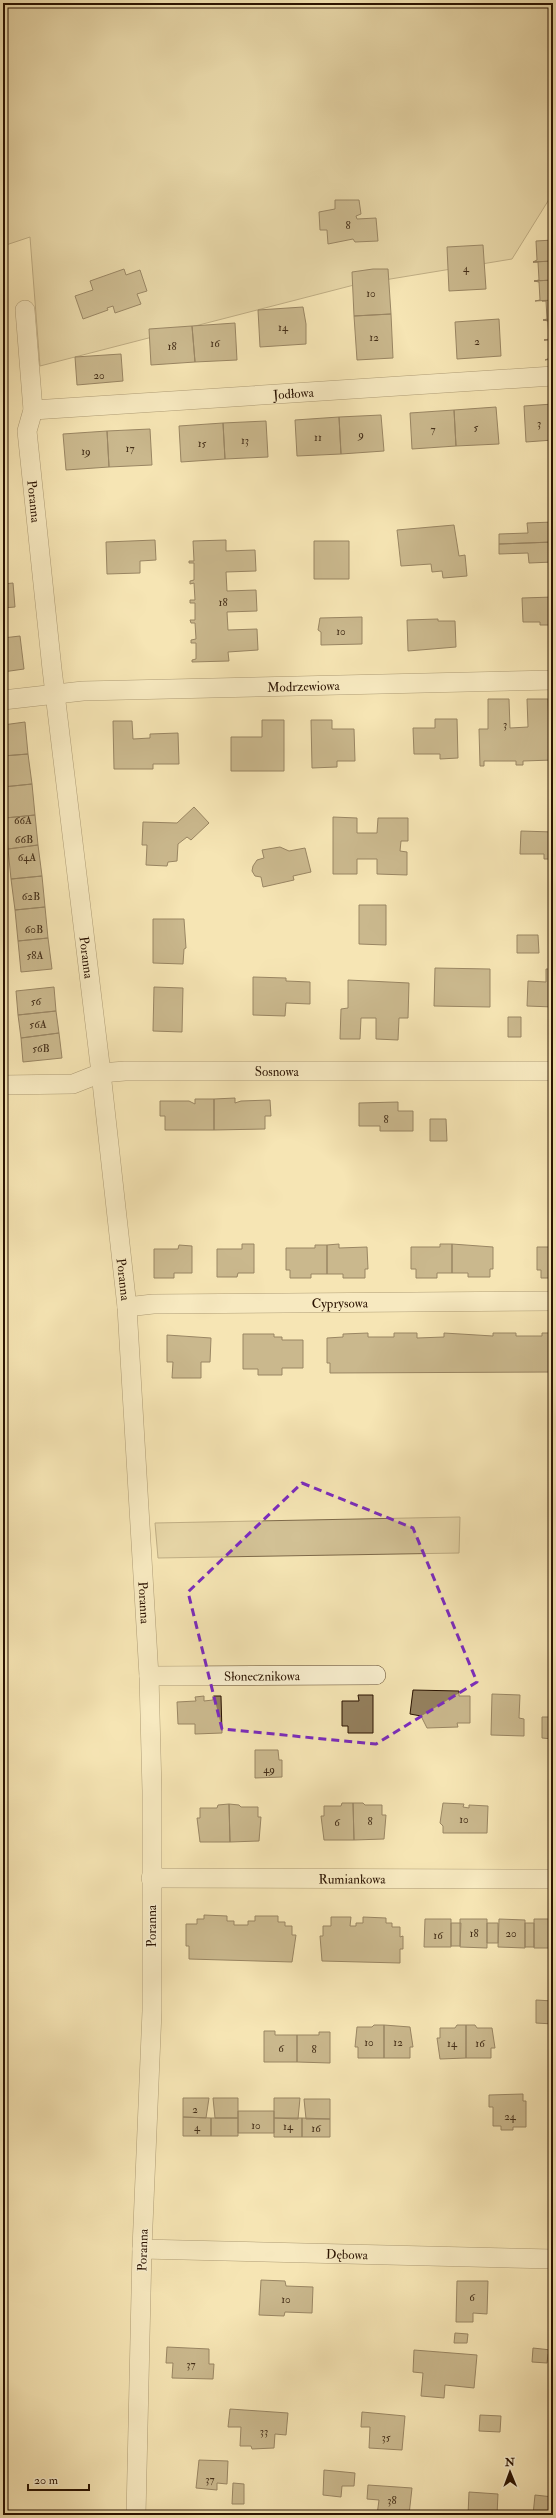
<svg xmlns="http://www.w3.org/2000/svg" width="556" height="2518" viewBox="0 0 556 2518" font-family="'IM FELL Double Pica',serif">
  <rect width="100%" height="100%" fill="#f5e5b4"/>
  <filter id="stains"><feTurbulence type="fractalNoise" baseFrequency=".005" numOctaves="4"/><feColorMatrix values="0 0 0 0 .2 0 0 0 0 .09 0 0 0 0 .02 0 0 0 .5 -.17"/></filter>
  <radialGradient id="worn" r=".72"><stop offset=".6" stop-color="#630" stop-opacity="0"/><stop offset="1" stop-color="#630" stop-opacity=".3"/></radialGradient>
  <path fill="#d2c195" stroke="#7e6a4a" d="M3,3H553V193L512,259L354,285L40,366L30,237L3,246Z
    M460,1517L459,1553L158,1558L155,1523Z"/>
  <path fill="#94805e" stroke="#2a1200" d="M335,200H359L361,214L356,216L357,219L376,218L378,241L355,242L353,239L328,244L327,230H320L319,212L335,209Z
    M553,240V261L533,262L537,260L536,241Z
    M483,245L486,289L449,291L447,247Z
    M553,261V280L534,281L539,280L538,262H533Z
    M124,269L126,275L140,270L147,291L137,294L141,304L115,313L113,306L107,308L108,310L83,319L75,296L93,290L90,281Z
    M373,269H388L391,314L354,316L352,272Z
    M553,280V300L535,301L540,300L539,282L534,281Z
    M553,300V320H543L547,319L546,301H542Z
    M303,307L306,324V344L260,347L258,310Z
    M391,314L393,358L357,360L354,316Z
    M499,319L501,356L457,359L455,322Z
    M543,320H553V339L544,340L549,339L548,321Z
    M235,323L237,360L195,362L192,326Z
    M192,326L195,362L151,365L149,329Z
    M553,339V359L545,360L550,358L549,340H544Z
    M121,354L123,381L77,385L75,357Z
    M553,404V440L526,442L524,406Z
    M496,407L499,444L456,446L454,410Z
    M454,410L456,446L412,449L410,413Z
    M381,415L384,451L341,454L339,417Z
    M339,417L341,454L297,456L295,420Z
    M266,421L268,457L225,459L223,423Z
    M223,423L225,459L181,462L179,426Z
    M150,429L152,465L109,467L107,431Z
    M107,431L109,467L66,470L63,434Z
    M553,522V542L499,544V534L528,533L527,523Z
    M454,525L459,556L465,555L467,576L443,578L442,571L432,572L431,564L401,566L397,530Z
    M155,540L156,560L140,561V573L107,574L106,542Z
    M226,540V551L255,550L256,571L226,572L227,591L256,590L257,611L227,612L228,630L257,629L258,650L228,652L229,661L192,662V660L196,659V643H191V640L196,639L195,623H191L190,620H195V603H190V600H195L194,583L190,584V581L194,580V563H189V561H194L193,541Z
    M314,541H349V579H314Z
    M553,542V562L529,563L528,553L499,554V544Z
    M13,583L15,607L3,608V584Z
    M553,597V622H549V625H540V622H523L522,598Z
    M362,617V644L321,645V632L318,630L320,618Z
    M438,619V621H455L456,647L408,651L407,620Z
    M20,636L24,669L3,672V638Z
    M488,699H509L510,728L528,727L527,699H548L549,727H553V760L523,761V765H516V761H484V766H480L479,729H488Z
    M435,719H457L458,758L440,759V754H414L413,728H435Z
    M262,720H284V771H231V737H262Z
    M311,720H332V729H354L355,761H337V767L312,768Z
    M113,721H132L133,739L150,738V734L178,733L179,764H153V769H114Z
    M25,722L28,754L3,756V725Z
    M28,754L32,784L3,787V756Z
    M32,784L35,815L5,818L3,787Z
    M194,807L209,823L191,840L187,837L178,844L177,861L168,862L167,866L146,865L147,845H142L143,822L177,823Z
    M35,815L38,845L8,849L5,818Z
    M333,817L357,818V833H377L378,818H408V841H401L400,851L407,852V875L377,874V859H357V874H333Z
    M521,831L553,832V859H544V854H520Z
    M38,845L42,876L11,879L8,849Z
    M280,847L289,851L305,848L311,872L293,876L294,880L263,887L261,877L255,876L252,871L253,866L257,860L264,858L262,850Z
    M42,876L45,907L15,910L11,879Z
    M359,905H386V945L359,944Z
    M45,907L48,938L18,941L15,910Z
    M153,919H184L186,948L184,949L183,964L153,963Z
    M517,935H538L539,953H517Z
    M48,938L52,969L21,972L18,941Z
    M435,968L490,969V1007L434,1006Z
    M546,969H553V1007L527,1006L528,981L546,982Z
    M253,977L286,978V981L310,982V1004L286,1003L285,1016L253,1015Z
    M348,980L409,983L408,1018H399L398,1040L376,1039V1018H361L360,1039H340L341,1009L348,1008Z
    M54,987L56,1011L18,1015L16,991Z
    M154,987L183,988L182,1032L153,1031Z
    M56,1011L59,1033L21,1038L18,1015Z
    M508,1017H521V1037H508Z
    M59,1033L62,1058L23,1062L21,1038Z
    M235,1098V1103L241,1101L270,1100L271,1116H265V1129L214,1130V1099Z
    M195,1099H214V1130H165V1116H160V1101H189L195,1104Z
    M398,1102V1111H413V1131H380V1126H359V1103Z
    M430,1119H446L447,1141H430Z
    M242,1244H254V1273H238L237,1277H217V1249H242Z
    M339,1244V1248L367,1247L368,1269H365V1278H343V1274H327V1245Z
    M440,1244H452V1273H437V1278H416V1269H411V1247H440Z
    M452,1244L493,1247V1269H490V1277H468V1273H452Z
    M179,1245L192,1246V1273H174V1278H154V1249H178Z
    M315,1245H327V1274H311V1278H290V1270H286V1248H315Z
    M537,1247H553V1278H541V1270H537Z
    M368,1333V1337H394V1333H417V1338L444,1337V1333L493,1336V1333H516V1336H542V1333H553V1372L330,1373V1363H327V1338L343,1337V1334Z
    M243,1334H274V1337H282V1340H303V1368H282V1375H258V1369H243Z
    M167,1335L211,1338L210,1362H201V1378H172L173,1362H167Z
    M413,1690L459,1691V1696H470V1723H457L458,1727L427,1728L421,1716L410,1714Z
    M492,1694L520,1695L519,1718L524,1719V1736L491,1735Z
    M358,1695H373V1733H348V1726H342V1701H359Z
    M204,1696V1701L213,1700V1696H221L222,1733L195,1734V1724H178L177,1702L196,1701L195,1697Z
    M542,1717H553V1739L542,1738Z
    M255,1750H278L279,1760H282V1777L255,1778Z
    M342,1803H353L354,1840H324L321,1816H324V1806H341Z
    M353,1803H363L365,1805H382V1815H386L384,1839L354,1840Z
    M443,1803L464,1804L463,1807L469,1808V1805L488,1806L487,1833H443V1826L440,1823Z
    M229,1804L239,1805L241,1807H258V1817H261L259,1841L230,1842Z
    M229,1804L230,1842H200L197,1818H200V1808H217L218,1805Z
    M204,1915L227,1916V1921H234V1925H248V1921H255V1916H278V1922H285V1926H292V1935H296L292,1962L189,1959V1946H186V1924H197V1919H204Z
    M331,1917H351L350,1926H356V1923H363V1917L386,1918V1923H392V1927H400V1937L403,1936V1949H400V1963L322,1961L320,1936H323V1926H331Z
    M425,1919H451V1947H424Z
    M460,1919H487V1948L460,1947Z
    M499,1919L525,1920V1948L498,1947Z
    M534,1919H553V1948H534Z
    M451,1923H461L460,1946H451Z
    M487,1923H498V1943H487Z
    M525,1923H534V1947H525Z
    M536,2000L553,2001V2024L536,2023Z
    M374,2025H384V2058H358V2047H355L357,2027H372Z
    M384,2025L410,2027L413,2047H410V2058H384Z
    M457,2025H466V2058L440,2059L437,2038H440V2028H455Z
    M466,2025H475L477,2028H492L495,2048H491V2058H466Z
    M264,2031H275V2035H297V2062H264Z
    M319,2032H330V2063L297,2062V2035H319Z
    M523,2094V2101H526V2127H513V2130H501V2126H493V2107H489V2095Z
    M183,2098H209L206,2118L183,2117Z
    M213,2098H238V2118H215Z
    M274,2098H300L298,2119L274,2118Z
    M304,2099H330V2119H306Z
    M238,2111H274V2133H238Z
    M183,2117L211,2118V2136H183Z
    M211,2118H238V2136H211Z
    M274,2118H302V2137H274Z
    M302,2118L330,2119V2137H302Z
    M261,2280L285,2281L286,2286L313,2287L312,2313L285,2312L284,2316L259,2315Z
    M457,2281H488L487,2314L473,2313V2322H456Z
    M455,2333L468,2334L467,2343H454Z
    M167,2347L209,2349V2364H214L213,2379L172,2378L173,2363H166Z
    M533,2348L551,2350V2354H548L547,2363L532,2362Z
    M414,2350L477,2355L474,2388L445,2385L444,2398L421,2396L423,2373L413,2372Z
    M230,2409L288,2413L286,2435L275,2434L274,2448L252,2449L251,2446H240L241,2427H228Z
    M362,2412L405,2416L402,2450L369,2448L370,2427H361Z
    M480,2415L501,2416L500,2432L479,2431Z
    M199,2460L228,2461L227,2484L217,2483V2490L196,2488Z
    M324,2470L355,2473L354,2486H342L341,2497L323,2495Z
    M233,2483L244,2484V2504H232Z
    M368,2485L412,2488L409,2515H377L379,2500L367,2499Z
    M469,2492L498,2494L497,2515H468Z
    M535,2495L553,2497V2515H533Z"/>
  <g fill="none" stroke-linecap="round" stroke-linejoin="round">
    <defs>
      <g id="minor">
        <path id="s1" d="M25,310L33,410L27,431L52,669L101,1073L127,1307L149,1676L152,1791V2011L142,2249L136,2515"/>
        <path id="s2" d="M33,410L553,376"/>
        <path id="s3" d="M3,700L83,691L553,680"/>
        <path id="s4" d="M3,1085L73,1084L101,1073L125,1071H553"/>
        <path id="s5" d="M127,1307L153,1304L553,1301"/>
        <path id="s6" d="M149,1676L376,1675"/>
        <path id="s7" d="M151,1878L553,1879"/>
        <path id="s8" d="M142,2249L553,2259"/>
      </g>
    </defs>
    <use href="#minor" stroke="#5d472d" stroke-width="20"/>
    <use href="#minor" stroke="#f8eece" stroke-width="19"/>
  </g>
  <path d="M0 0H556V2518H0ZM302,1483L413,1528L477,1682L376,1744L222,1729L188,1592Z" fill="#f5e5b4" fill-opacity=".55" fill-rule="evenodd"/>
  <path fill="none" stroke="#7b2cbf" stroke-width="3" stroke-dasharray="8 5" stroke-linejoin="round" d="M302,1483L413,1528L477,1682L376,1744L222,1729L188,1592Z"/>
  <g text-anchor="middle" stroke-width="3" stroke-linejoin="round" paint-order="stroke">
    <g font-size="11" fill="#442e18">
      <text x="348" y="229">8</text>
      <text x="466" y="272">4</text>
      <text x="371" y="297">10</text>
      <text x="283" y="331">14</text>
      <text x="374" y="341">12</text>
      <text x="477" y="345">2</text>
      <text x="215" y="347">16</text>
      <text x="172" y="350">18</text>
      <text x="99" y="379">20</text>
      <text x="539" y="427">3</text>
      <text x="476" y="431">5</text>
      <text x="433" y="433">7</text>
      <text x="361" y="438">9</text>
      <text x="318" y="441">11</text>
      <text x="245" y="444">13</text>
      <text x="202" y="447">15</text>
      <text x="130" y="452">17</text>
      <text x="86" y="455">19</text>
      <text x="223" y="606">18</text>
      <text x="341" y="635">10</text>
      <text x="505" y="728">3</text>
      <text x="23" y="824">66A</text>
      <text x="24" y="843">66B</text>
      <text x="27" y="861">64A</text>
      <text x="31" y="900">62B</text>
      <text x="34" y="933">60B</text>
      <text x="35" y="959">58A</text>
      <text x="36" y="1005">56</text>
      <text x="38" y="1028">56A</text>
      <text x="41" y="1052">56B</text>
      <text x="386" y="1123">8</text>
      <text x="269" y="1773">49</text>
      <text x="464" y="1823">10</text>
      <text x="370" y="1825">8</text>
      <text x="337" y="1826">6</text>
      <text x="474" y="1937">18</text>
      <text x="511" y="1937">20</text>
      <text x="438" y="1939">16</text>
      <text x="369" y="2046">10</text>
      <text x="398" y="2046">12</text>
      <text x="452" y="2047">14</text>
      <text x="480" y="2047">16</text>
      <text x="281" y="2052">6</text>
      <text x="314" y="2053">8</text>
      <text x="195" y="2113">2</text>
      <text x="510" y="2120">24</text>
      <text x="256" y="2129">10</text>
      <text x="288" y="2130">14</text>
      <text x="197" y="2131">4</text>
      <text x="316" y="2132">16</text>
      <text x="472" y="2301">6</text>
      <text x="286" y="2303">10</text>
      <text x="191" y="2368">37</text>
      <text x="264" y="2435">33</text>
      <text x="386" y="2441">35</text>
      <text x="210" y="2483">37</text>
      <text x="392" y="2504">38</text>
    </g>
    <g font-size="13" fill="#2a1200" stroke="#f8eece">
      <text dy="5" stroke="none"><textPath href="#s2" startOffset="261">Jodłowa</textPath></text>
      <text dy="5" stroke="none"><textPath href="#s1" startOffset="193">Poranna</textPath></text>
      <text dy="5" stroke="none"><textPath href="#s3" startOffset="301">Modrzewiowa</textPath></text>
      <text dy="5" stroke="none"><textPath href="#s1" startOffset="652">Poranna</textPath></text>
      <text dy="5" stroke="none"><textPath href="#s4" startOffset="276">Sosnowa</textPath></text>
      <text dy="5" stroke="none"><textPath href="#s1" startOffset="976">Poranna</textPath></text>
      <text dy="5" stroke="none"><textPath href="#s5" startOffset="213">Cyprysowa</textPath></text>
      <text dy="5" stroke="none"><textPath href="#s1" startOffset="1300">Poranna</textPath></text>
      <text dy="5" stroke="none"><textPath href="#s6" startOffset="113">Słonecznikowa</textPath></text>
      <text dy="5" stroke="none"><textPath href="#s7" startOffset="201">Rumiankowa</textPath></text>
      <text transform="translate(151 1926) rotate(-90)" y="5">Poranna</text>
      <text transform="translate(142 2250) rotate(-88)" y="5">Poranna</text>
      <text dy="5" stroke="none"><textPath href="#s8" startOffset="205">Dębowa</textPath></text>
    </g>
  </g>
  <rect width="556" height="2518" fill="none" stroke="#f5e5b4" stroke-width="16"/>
  <rect x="4" y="4" width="548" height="2510" fill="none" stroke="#2a1200" stroke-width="2"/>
  <rect x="8" y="8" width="540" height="2502" fill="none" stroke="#2a1200"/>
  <g transform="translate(510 2472) rotate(359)" stroke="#f8eece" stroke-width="3" paint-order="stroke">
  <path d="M0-3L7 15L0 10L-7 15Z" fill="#2a1200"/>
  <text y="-6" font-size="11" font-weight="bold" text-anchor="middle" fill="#2a1200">N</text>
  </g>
  <path d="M28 2484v6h61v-6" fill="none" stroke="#2a1200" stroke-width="2"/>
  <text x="34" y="2484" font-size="12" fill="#2a1200" stroke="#f8eece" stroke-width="3" paint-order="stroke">20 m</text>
  <rect width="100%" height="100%" filter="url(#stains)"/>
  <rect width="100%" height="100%" fill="url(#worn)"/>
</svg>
